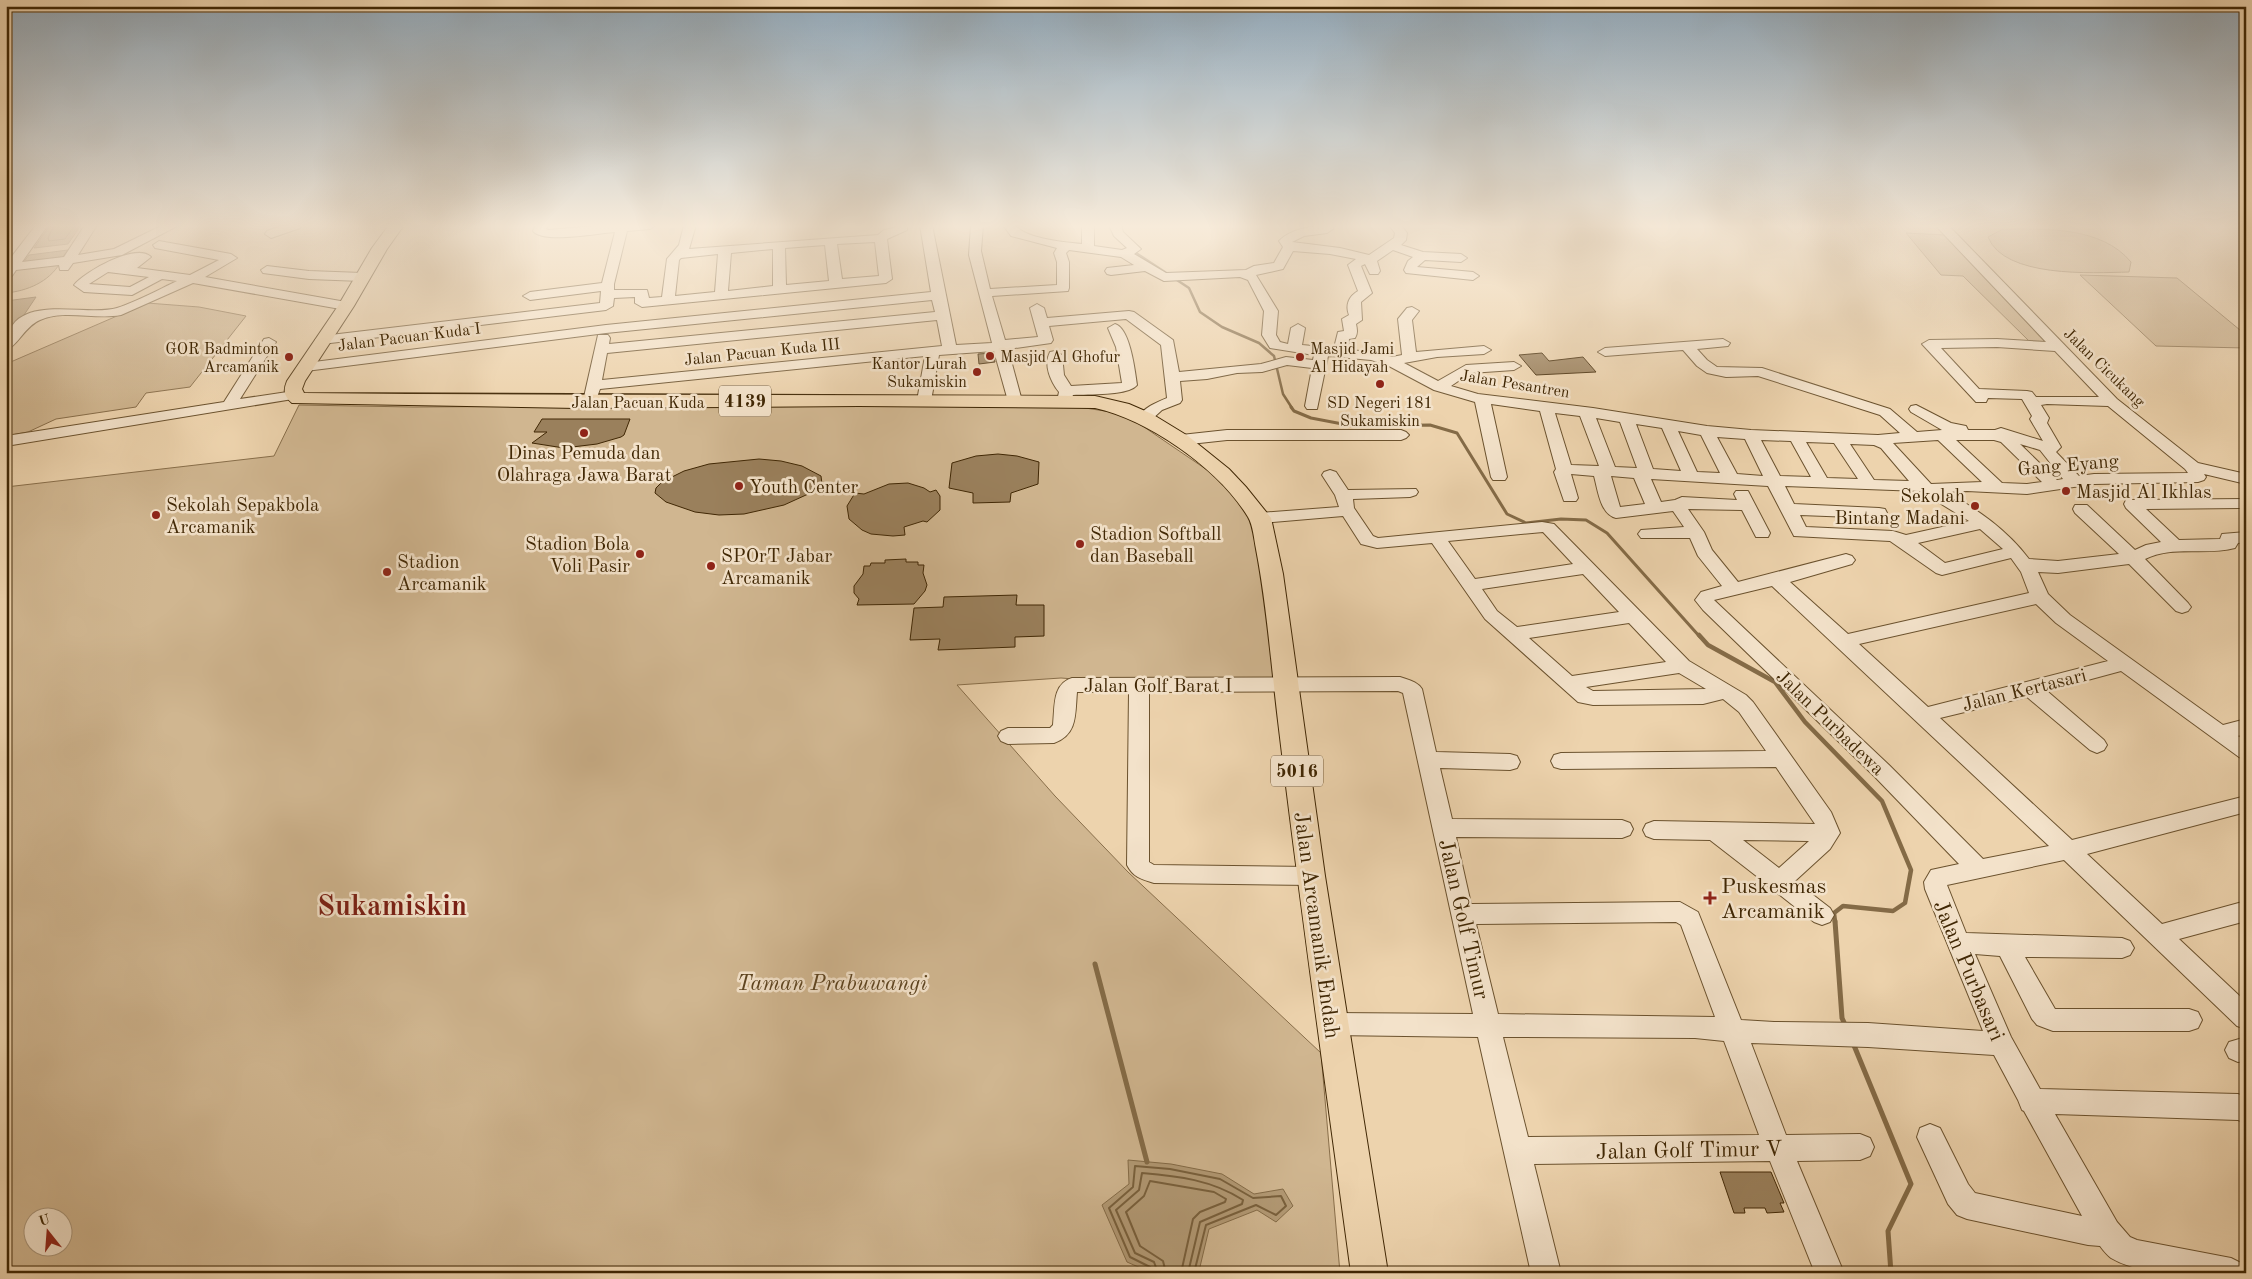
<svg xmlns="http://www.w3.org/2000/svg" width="2252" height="1279" viewBox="0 0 2252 1279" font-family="'Old Standard TT',serif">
  <rect width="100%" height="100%" fill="#edd3ad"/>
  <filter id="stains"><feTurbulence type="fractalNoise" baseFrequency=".004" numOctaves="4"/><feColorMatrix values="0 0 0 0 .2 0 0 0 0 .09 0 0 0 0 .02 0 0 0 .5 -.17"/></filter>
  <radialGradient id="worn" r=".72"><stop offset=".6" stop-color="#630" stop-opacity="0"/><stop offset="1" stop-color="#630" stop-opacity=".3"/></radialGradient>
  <path fill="#d0b690" stroke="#886e4a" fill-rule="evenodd" d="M2003,229C2045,229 2101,226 2131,262L2129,272C2092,273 2004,278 1988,237Z
    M1906,233L1946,235L2055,342L2029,341L1963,276L1941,275Z
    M60,263C49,282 27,291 6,293V285L18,268Z
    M2080,275L2177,278L2246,335V348L2156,346Z
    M147,303L199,307L246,316L190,387L146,393L136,407L56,419L28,432L6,436V364Z
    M923,404L1065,405L1125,414L1238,491L1257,518L1280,682L1139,684L1061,678L957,685L1055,796L1128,872L1321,1053L1340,1273H6V487L274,456L299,405L413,407ZM32,1216H62V1246H32Z"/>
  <path fill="#b29974" stroke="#846b47" d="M50,225H81L68,244L34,248Z
    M68,250L62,258L23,263L29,255Z
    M36,297L6,342V301Z
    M1128,1160L1171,1164L1222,1174L1254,1194L1283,1189L1293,1206L1276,1222L1257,1210L1209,1229L1199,1271L1152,1273L1127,1262L1102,1205L1129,1184Z"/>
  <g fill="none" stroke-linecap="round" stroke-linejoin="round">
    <path stroke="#79603c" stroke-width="1" d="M54,225L48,238L49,241L65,239L75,225"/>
    <path stroke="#79603c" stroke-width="2" d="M1152,1273L1150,1267L1130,1257L1109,1208L1133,1187L1135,1166L1170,1169L1220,1179L1253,1198L1281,1196L1286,1206L1276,1215L1256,1205L1206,1225L1194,1273
      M1158,1273L1154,1262L1135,1253L1116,1210L1139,1190L1142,1173C1178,1176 1212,1180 1243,1200L1242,1204L1200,1222L1188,1273
      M1166,1273L1163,1261L1140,1246L1126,1212L1144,1196L1150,1181L1214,1192L1226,1199L1225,1202L1200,1212L1193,1219L1181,1273"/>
    <path stroke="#846b47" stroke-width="2.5" d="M1133,251L1189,288L1200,312L1222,327L1259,343L1274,356L1283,394L1292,408"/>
    <path stroke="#846b47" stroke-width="3" d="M1291,407L1294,411L1311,418L1353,426L1430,425L1457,433L1507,514L1526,523L1561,519L1586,520L1607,533L1700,637"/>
    <path stroke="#846b47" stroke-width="4.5" d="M1699,635L1708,645L1775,682L1805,722L1882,801L1911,870L1905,903L1893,911L1843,906L1834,913L1835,922"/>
    <path stroke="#846b47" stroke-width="5" d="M1835,921L1842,1018L1846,1027
      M1095,964L1147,1162
      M1853,1043L1911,1184L1888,1231L1891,1273"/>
  </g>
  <path fill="#9a805c" stroke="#402704" d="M993,353L995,362L979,364L978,354Z
    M1542,353L1549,361L1583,357L1596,372L1536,375L1519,355Z
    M542,419H630L624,435L621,437L597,444L564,448L532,443L547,432H534Z
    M998,454L1017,456L1039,462L1038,484L1011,493L1010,502L973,503V493L949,488L952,463L976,456Z
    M759,459L781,461L802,466L821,476L822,484L817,490L784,505L744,514L719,515L695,512L666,502L655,493L656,488L662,482L684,471L709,464Z
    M908,483L924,488L930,492L936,490L940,496V510L927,522L923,521L904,527L905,535L893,536L871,534L862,530L849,519L847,506L855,493L864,494L889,484Z
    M906,559V562H918V565H924L923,573L927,585L925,591L914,604L857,605L859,599L854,593V586L863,574L864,566H870L871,563H885V560Z
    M1017,595L1016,605H1044V636L1015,637V647L938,650L940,639L910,640L914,608L943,607L944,597Z
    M1720,1172H1771L1784,1203H1780L1784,1212L1767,1213L1765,1208H1744L1745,1213H1734Z"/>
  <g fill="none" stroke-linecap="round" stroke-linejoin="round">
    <defs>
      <path id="minor" d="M36,225H48L22,262L64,257L85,225H97L78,255L114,249L163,225H179L122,255L73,263L68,270H60L59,265L16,270L12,276H6V264Z
        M284,225H302L300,228L271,238L265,234L267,231Z
        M536,225H548L546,229L548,230L608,225H656L650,229L627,231L614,284V290H647L649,298L662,297L667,259L679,245L684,225H696L689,249L878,235L884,230L895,228V225H907V230L887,239L892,279L886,283L642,307L635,303V297L614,298L613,306L606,310L322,344L315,340L322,336L600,303L601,291L530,300L523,296L530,292L602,283L615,232C598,233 544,244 533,231ZM875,242L879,276L842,279L837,244ZM825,245L829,281L786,285L785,248ZM773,249V286L728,291L731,253ZM718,254L715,292L675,296L679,260L681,258Z
        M920,225H932L956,345L992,343L969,255L971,225H983L981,251L990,289L1057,285V262L1054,253L1057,248L1011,236L1003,225H1015C1026,239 1064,242 1082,244V225H1094V246L1122,250L1127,248L1114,236L1109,225H1121L1123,232L1141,249L1134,254L1166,273L1246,270L1254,266L1274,263L1283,247L1279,241C1291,228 1317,225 1333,225V229L1327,233L1304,236L1292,242L1340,248L1369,255L1394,238L1395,233L1389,225H1401L1407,233L1406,240L1401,245L1423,252L1461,254L1467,258L1461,262L1425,260L1417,267L1473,272L1479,276L1473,280L1406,273L1404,270L1408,261L1413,257L1393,250L1377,261L1380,271L1378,274H1370L1365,264L1361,266L1372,293L1361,302L1362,320L1356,324C1357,329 1358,333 1355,338L1349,339L1348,350L1373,352L1392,357L1402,355L1398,319L1407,308L1412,307L1419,311L1412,320L1416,352L1484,346L1491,350L1484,354L1437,357L1404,363L1438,381L1466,365L1514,362L1521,366L1514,370L1470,373L1451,386L1478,394L1593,408L1707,426L1751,430L1878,435L1900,433L1880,415L1758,376L1726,377L1707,373L1697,366L1683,350L1605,356L1598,352L1605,348L1723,339L1730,343L1728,346L1697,349L1707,360L1717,367L1762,368L1890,409L1917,432L1942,430L1911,412L1909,409L1911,406L1916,405L1951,423L1966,426L1968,430H1995L2001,428L2043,441L2030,419L2032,416L2022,399L1988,398L1986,402H1976L1922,344L1929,340L1997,339L2046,342L1935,225H1948L2117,399L2198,463L2246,474V484L2204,474L2206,477L2204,480L2198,482L2094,484L2027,494L1967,491L1947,492C1978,510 2007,530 2029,559L2058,561L2119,554L2075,513L2073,509L2075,505H2087L2135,550L2146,545L2161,542L2126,508L2124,504L2126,500L2246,499V507L2240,508L2146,509L2179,540L2220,539L2222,534L2246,532V542L2238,543L2235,548C2205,556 2174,545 2145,559L2188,603L2191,607L2188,611L2182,613L2176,611L2129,564L2058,573L2038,572L2048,594L2070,615L2223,725L2246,719V733L2238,736L2246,741V760L2239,757L2121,671L2047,691L2104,740L2107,745L2104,750L2097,753L2090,750L2027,697L1940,718L2072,840L2246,796V812L2087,854L2162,924L2246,901V921L2179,939L2246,1002V1029L2237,1026L2064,860L1947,885L1966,933L2122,938L2130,941L2134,948L2130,955L2122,958L2025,957L2055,1009H2189L2198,1012L2202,1020L2198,1028L2189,1031H2053L2037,1025L2032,1019L2000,956L1975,954L2011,1037L2040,1089L2238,1094L2246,1097V1123L2238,1120L2055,1114L2117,1222L2130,1237L2137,1240L2231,1258L2241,1263L2245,1273C2205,1273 2146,1279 2111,1258C2107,1255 2103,1250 2100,1246L2088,1245L1967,1219L1957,1215L1948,1204L1917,1137L1920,1128L1930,1124L1940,1128L1968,1184L1975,1193L2082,1216L2024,1111L2022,1110L2018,1100L1994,1055L1868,1047L1751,1043L1786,1135L1860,1134L1870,1138L1874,1147L1870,1156L1860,1160L1797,1161L1844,1273H1815L1770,1161L1534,1164L1561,1273H1531L1478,1037L1332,1035L1323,1032L1319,1024L1323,1016L1332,1013L1473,1014L1403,693L1398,691L1149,692V862L1154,865L1311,867L1319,869L1322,876L1319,883L1311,885L1154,883C1141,879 1133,877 1127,865L1129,692H1077C1075,713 1078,735 1054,743L1008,744L1001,741L998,736L1001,731L1008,728H1050L1053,725C1055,707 1052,684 1072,678L1400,677C1408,680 1417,681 1422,689L1436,752L1510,754L1517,756L1520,762L1517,768L1510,770L1440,768L1452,819L1622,820L1630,823L1633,829L1630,835L1622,838L1456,837L1471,904L1680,902L1698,912L1741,1020L1774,1022L1868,1023L1983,1031L1925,889L1924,882L1931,870L1959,864L1875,777L1703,610L1695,600L1701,592L1722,586L1698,556L1690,538H1641L1638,534L1641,530L1684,527L1673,511L1616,518C1600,514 1598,490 1594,476L1571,474L1578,498L1576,501H1564L1554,472L1556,469L1540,411L1491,404L1507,477L1505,480H1493L1491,477L1475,402L1434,390L1387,365L1371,360L1328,356L1317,409H1307L1305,406L1312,368L1287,365L1262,372L1237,373L1207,379L1180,381L1182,400L1180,403L1162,410L1150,421H1140L1137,418C1145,407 1155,403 1167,398L1161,345L1126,319L1049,326L1053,340L1051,343L1008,349L1022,401L1020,404H1010L1008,401L994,351L939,355L931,401L929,404H919L917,401L925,356L600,389L596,400H586L584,397L598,335H608L610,338L609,344L935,312L932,300L606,333L306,371L299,367L306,363L606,325L931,292ZM1069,250L1121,257L1134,265L1107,268L1105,271L1107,274L1111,275L1145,271L1164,281L1240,277L1248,280L1264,311L1262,335L1270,348L1314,355L1313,360L1286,357L1261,364L1179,372L1173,340L1134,312L1129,311L1047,318L1044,308L1037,304L1030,308L1038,337L1005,340L992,296L1068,291L1069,288V262L1066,253ZM1293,251L1330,254L1356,259L1348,265L1358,291C1349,296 1345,305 1349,315L1342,319L1344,331L1338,332L1334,348L1302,345L1305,328L1298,324L1291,328L1288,344L1280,342L1276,335L1278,311L1256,275L1283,269ZM937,320L942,346L602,380L607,353ZM1997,347L2055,351L2099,397H2036L2032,392L2027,391L1979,389L1941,348ZM2047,404L2108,406L2185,469L2188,473L2094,474L2079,476L2056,452L2061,447L2047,423L2049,418L2041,405ZM1555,413L1580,416L1599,466L1571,465ZM1596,418L1620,422L1637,468L1615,467ZM1636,424L1662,428L1681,471L1653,469ZM1678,431L1701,435L1720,473L1697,472ZM1717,437L1745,439L1763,476L1737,474ZM1761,440L1791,441L1811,477L1780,476ZM1938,440L1982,482L1931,484L1893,443ZM1956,440H1994L2001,442L2042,482L2027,484L2002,483ZM1806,442L1834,443L1858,479L1827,478ZM1850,444L1874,445L1881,448L1909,481L1874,480ZM2020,444L2040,450L2063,479L2057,480ZM1611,476L1634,478L1645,504L1620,507ZM1651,479L1768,486L1794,536L1890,541L1936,573L1942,575L2011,558L2021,572L2029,593L1848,634L1790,582L1852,564L1855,560L1852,556L1846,554L1738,582L1712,550L1704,532L1688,509L1742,510L1756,537H1768L1770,533L1748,491H1736L1734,494L1737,500L1682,497L1675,500L1661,502ZM1785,486L1920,491L1969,521L1906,535L1893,531L1806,527L1800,515L1879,518L1885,517L1887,513L1885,509L1879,508L1794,504ZM1980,529L2003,549L1945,563L1918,543ZM1772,586L2049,846L1983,859L1889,765L1714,600ZM2036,604L2056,623L2108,661L1928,707L1859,644ZM1676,922L1681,925L1715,1017L1498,1014L1476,924ZM1503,1037L1695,1038L1724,1041L1759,1135L1528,1137Z
        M159,241L231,254L237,258L205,277L346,302L353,306L346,310L193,283L121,315C95,320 65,309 40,320C25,326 16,348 6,350C6,288 85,318 117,308C138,301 158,290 177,281L162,279L132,295L84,292L74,285C84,272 137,242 151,257L137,268L190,275L219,260L155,248L153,245ZM108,272L149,277L130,287L89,284Z
        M267,266L309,271L362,273L368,277L362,281L309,279L263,273L261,270Z
        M1115,324C1130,328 1135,371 1137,385C1128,396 1088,394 1073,395L1069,404H1059L1057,401L1059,392C1051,382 1043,365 1050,352L1055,351L1062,355L1064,375L1071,386L1122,383L1116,347L1108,328Z
        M269,338L276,342L240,399L294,391L299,392L301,395L299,398L6,446V436L224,402L264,339Z
        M1227,430H1401L1406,432L1409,435L1406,438L1401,440H1227L1181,445L1176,443L1173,440L1176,437L1181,435Z
        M1330,470L1336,472L1348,490L1416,489L1418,492L1416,495L1410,497L1353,499L1354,508L1373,536L1378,538L1542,522L1554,524L1689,661L1746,695L1753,702L1831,812L1840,833L1830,849L1795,881L1830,908L1834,915L1830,922L1822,925L1814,922L1776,892L1770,890L1768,885L1710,840L1654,839L1646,836L1643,830L1646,824L1654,821L1815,824L1776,767L1561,769L1554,767L1551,761L1554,755L1561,753L1766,751L1739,712L1723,699L1703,704L1593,705L1578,702L1485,619L1432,543L1377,548L1361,544L1343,516L1260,523L1254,522L1252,518L1254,514L1260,513L1339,507L1335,495L1322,475L1324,472ZM1543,532L1573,564L1475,579L1448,541ZM1583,574L1619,612L1517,627L1497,611L1482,589ZM1629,623L1666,662L1572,676L1529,638ZM1679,673L1706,689L1593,691L1586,687ZM1743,840L1809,841L1779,868Z
        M2246,1037V1061L2238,1062L2229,1058L2225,1050L2229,1042Z"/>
      <path id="major" d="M389,225H404L387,249L354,306L305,381L302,389L304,393C567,396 831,394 1095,396L1129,404L1152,414L1188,436L1229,469L1246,487L1271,518L1283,574L1325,876L1388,1273H1351C1326,1089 1300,905 1278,721C1271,664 1267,606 1256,549C1254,539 1253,525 1248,517C1219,469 1149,420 1095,408L859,406L577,408L292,403C284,396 283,391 287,381L338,306L372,248Z"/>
    </defs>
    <use href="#minor" stroke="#6b522e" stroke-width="2"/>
    <use href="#major" stroke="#402704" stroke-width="2"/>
    <use href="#minor" fill="#f3e2ca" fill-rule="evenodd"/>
    <use href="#major" fill="#edd3ad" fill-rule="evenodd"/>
  </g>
  <linearGradient id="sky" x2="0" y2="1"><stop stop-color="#92a9ba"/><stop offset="0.56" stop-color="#f7ebda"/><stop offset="1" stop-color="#f7ebda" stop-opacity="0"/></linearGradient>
  <rect width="2252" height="404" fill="url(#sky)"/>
  <g fill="#8f2418" stroke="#f3e2ca" stroke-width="2">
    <circle cx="990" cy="356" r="5"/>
    <circle cx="289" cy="357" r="5"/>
    <circle cx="1300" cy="357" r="5"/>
    <circle cx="977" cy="372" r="5"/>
    <circle cx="1380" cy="384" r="5"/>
    <circle cx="584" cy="433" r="5"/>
    <circle cx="739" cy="486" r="5"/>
    <circle cx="2066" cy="491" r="5"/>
    <circle cx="1975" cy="506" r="5"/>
    <circle cx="156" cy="515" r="5"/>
    <circle cx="1080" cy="544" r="5"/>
    <circle cx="640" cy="554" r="5"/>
    <circle cx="711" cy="566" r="5"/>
    <circle cx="387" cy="572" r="5"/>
    <path d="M1707.5 890.5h5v5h5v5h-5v5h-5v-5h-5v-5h5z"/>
  </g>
  <g text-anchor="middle" stroke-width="5" stroke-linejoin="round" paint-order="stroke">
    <g font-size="16" fill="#402704" stroke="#f3e2ca">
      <text transform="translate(409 336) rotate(-7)" y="6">Jalan Pacuan Kuda I</text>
      <text transform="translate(762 351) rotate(-6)" y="6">Jalan Pacuan Kuda III</text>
      <text transform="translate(2105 367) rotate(44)" y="6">Jalan Cicukang</text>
      <text transform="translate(1515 383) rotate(9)" y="6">Jalan Pesantren</text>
      <text x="638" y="408">Jalan Pacuan Kuda</text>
    </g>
    <g font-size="16" fill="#402704" stroke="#f3e2ca" text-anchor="end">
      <text x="279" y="354">GOR Badminton<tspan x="279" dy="18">Arcamanik</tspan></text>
      <text x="1310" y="354" text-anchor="start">Masjid Jami<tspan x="1310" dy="18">Al Hidayah</tspan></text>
      <text x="1000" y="362" text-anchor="start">Masjid Al Ghofur</text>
      <text x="967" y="369">Kantor Lurah<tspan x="967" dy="18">Sukamiskin</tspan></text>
      <text x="1380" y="408" text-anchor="middle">SD Negeri 181<tspan x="1380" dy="18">Sukamiskin</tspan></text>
    </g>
    <g fill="#f3e2ca" stroke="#765f3f" stroke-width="1">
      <rect x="719" y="385.5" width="52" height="31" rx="4"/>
      <rect x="1271" y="755.5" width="52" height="31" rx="4"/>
    </g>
    <g font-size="18" font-weight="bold" fill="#402704">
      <text x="745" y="407">4139</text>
      <text x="1297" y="777">5016</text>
    </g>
    <g font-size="19" fill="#402704" stroke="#f3e2ca" text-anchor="start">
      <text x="584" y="459" text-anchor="middle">Dinas Pemuda dan<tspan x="584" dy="22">Olahraga Jawa Barat</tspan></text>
      <text x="749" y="493">Youth Center</text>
      <text x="2076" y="498">Masjid Al Ikhlas</text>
      <text x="1965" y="502" text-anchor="end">Sekolah<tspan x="1965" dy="22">Bintang Madani</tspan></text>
      <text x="166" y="511">Sekolah Sepakbola<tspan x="166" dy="22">Arcamanik</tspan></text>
      <text x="1090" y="540">Stadion Softball<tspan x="1090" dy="22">dan Baseball</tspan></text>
      <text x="630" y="550" text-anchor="end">Stadion Bola<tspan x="630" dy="22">Voli Pasir</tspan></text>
      <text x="721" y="562">SPOrT Jabar<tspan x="721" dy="22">Arcamanik</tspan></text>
      <text x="397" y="568">Stadion<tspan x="397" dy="22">Arcamanik</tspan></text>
    </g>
    <g font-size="19" fill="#402704" stroke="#f3e2ca">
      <text transform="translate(2068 464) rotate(-5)" y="7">Gang Eyang</text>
      <text x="1158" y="692">Jalan Golf Barat I</text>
      <text transform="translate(2024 689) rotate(-14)" y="7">Jalan Kertasari</text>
      <text transform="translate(1831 722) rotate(44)" y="7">Jalan Purbadewa</text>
    </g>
    <g font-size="22" fill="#402704" stroke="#f3e2ca" text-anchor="start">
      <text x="1721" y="893">Puskesmas<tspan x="1721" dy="25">Arcamanik</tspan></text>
    </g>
    <g font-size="22" fill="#402704" stroke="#f3e2ca">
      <text transform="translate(1465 919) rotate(77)" y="8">Jalan Golf Timur</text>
      <text transform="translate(1318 925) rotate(82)" y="8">Jalan Arcamanik Endah</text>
      <text transform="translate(1970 970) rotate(67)" y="8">Jalan Purbasari</text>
      <text transform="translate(1689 1149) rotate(-1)" y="8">Jalan Golf Timur V</text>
    </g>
    <g font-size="22" font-style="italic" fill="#5d4420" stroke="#f3e2ca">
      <text x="832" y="990">Taman Prabuwangi</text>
    </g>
    <g font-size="29" font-weight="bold" fill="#7a1f14" stroke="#f3e2ca">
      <text x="392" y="915">Sukamiskin</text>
    </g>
  </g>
  <rect width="2252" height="1279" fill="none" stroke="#edd3ad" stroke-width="25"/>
  <rect x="8" y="8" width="2237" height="1264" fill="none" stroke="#402704" stroke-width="2.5"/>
  <rect x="12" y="12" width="2227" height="1254" fill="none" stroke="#402704"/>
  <g transform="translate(48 1232) rotate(343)"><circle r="24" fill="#f3e2ca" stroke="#ab977b"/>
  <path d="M0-4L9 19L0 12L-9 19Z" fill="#8f2418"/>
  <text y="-8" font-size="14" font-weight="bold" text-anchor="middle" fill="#402704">U</text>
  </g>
  <rect width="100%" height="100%" filter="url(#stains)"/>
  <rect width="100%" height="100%" fill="url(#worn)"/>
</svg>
